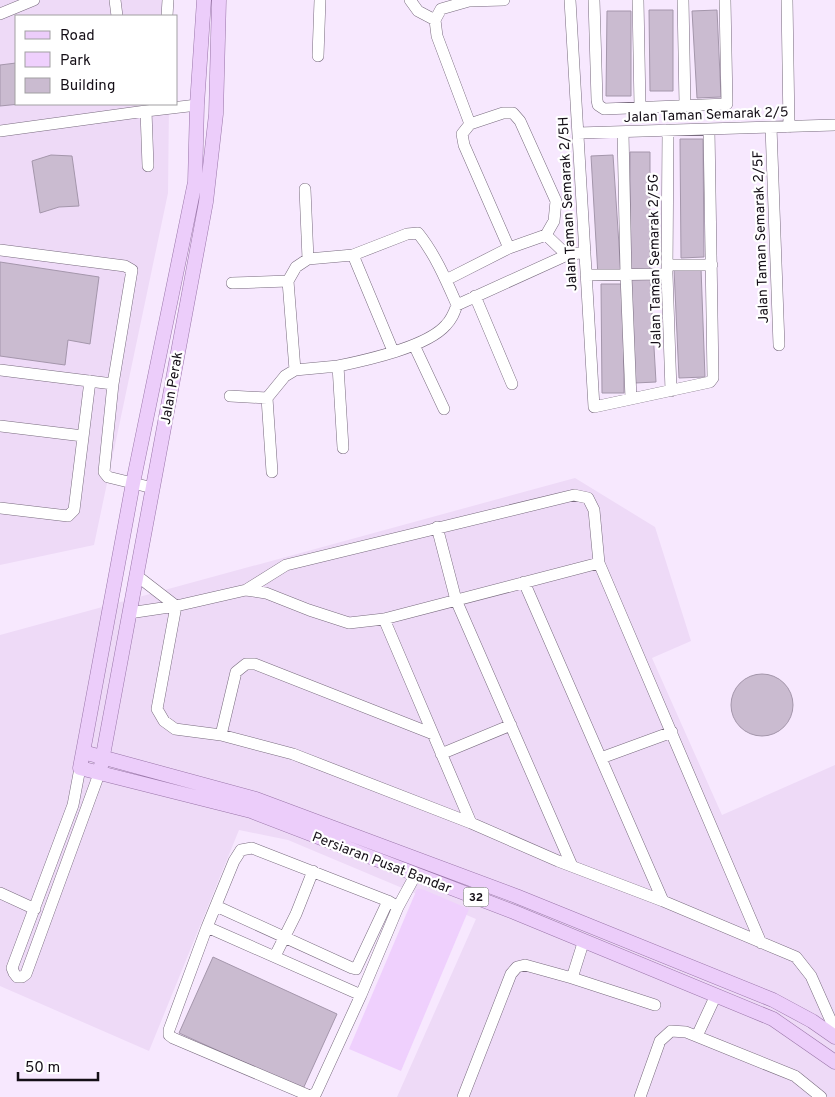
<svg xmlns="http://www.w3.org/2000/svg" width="835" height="1097" viewBox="0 0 835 1097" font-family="Overpass,sans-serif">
  <rect width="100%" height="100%" fill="#f7e8fe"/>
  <path fill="#eedaf7" d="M0,0H170V16H16V104H169L168,193L94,545L0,565Z
    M575,478L655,527L691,641L652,658L722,815L835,765V1097H397L476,919L288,840L239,830L149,1051L0,986V635Z"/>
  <path fill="#efd0fd" d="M417,889H422L469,909L401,1071L349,1049Z"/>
  <path fill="#cabbd0" stroke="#a496ab" d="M649,10H673V91H650Z
    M717,10L721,97L697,98L692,11Z
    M607,11H631V96H606Z
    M16,63V104H20L0,106V65Z
    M680,139H703L704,257L681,258Z
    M630,152H650V271H630Z
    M51,155L72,156L79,206L59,207L40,213L32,161Z
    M613,155L621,275L598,276L591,156Z
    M0,262L99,277L90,344L68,340L65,365L0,356Z
    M701,268L705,377L679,378L674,269Z
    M650,278L656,382L635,383L629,279Z
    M601,284H623L624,393H602Z
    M731 705a31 31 0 1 1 62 0a31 31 0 1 1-62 0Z
    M213,957L337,1014L303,1089L179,1033Z"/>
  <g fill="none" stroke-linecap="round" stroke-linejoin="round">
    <defs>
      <path id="minor" d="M115,0L117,16
        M410,0L418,11L435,20
        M570,0L594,407L710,382L713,378L709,129
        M594,0L597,100L598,105L604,109L727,104L725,0
        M638,0L640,107
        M683,0L685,105
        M787,0L789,127
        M0,14L34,0
        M167,16L168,0
        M318,56L320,0
        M470,124L503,113H513L520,121L556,201L554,221L546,235L509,248
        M771,127L779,345
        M668,130L667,274L671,391
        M0,131L146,111
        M623,132L626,275L631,399
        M578,133L835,125
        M148,166L146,111L197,105
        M305,189L308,259
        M546,235L567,255
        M0,250L125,266L132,270L113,384
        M353,255L393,351
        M667,265H712
        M586,275L667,274
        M446,280L509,248L464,145L462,134L470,124L437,36L435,20L441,9L469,1L504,0
        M288,281L296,267L308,259L353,255L407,234L418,233C435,254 446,280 457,305C454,313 452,319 446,325C427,347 367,360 338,366L343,448
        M232,283L288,281L295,370
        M475,296L512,384
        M457,305L567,255L585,252
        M414,345L444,409
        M0,370L113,384L104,472L108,477L153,488
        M230,396L267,398
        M0,426L83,436
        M272,472L267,398L285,376L295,370L338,366
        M0,508L68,516L74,510L90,381
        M437,527L456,600L572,866
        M136,575L176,606
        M524,582L663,901
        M246,590L286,565L574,495L588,498L594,510L599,563
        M176,606L157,709L164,721L175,729L221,735L293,754L471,823L558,861L663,901L796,957L811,976L835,1030
        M129,613L176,606L246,590L266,593L309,610L349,623L384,619L599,563L761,943
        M384,619L471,823
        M221,735L236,672L246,664H255L433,734
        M441,754L511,725
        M601,758L672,732
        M80,768L73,805L12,968L14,973L17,977H22L26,974L99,774
        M0,893L35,909
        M216,906L352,968L356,969L388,901
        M207,927L169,1030V1035L173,1038L310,1096L316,1093L361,995L398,907L416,874
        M275,956L296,914L313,871
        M572,978L655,1005
        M361,995L207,927L234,861L241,850L252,848L388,901L398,907
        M697,1036L716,995
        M463,1097L511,974L517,967L525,965L572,978L584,940
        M640,1097L660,1041L671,1031L686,1032L795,1076L821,1097"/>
      <path id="major" d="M204,0L197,105L195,182L133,483L80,768L251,811L514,912L773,1019L835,1062
        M83,752L256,799L516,896L773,1000L812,1021L835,1037
        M101,766L206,202L216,114L219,0"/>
    </defs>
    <use href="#minor" stroke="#786b7e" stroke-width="12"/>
    <use href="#major" stroke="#9975a8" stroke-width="15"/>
    <use href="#minor" stroke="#fff" stroke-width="11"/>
    <use href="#major" stroke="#eccdfa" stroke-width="14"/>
  </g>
  <g text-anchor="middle" stroke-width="4.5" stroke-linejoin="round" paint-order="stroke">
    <rect fill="#fff" stroke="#5a565c" stroke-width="1" x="463.5" y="887.5" width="25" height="19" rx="4"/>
    <g font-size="12" font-weight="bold" fill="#140e16">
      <text x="476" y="901">32</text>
    </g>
    <g font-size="14" fill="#140e16" stroke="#fff">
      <text transform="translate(706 114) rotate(-2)" y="5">Jalan Taman Semarak 2/5</text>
      <text transform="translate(567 204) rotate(-93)" y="5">Jalan Taman Semarak 2/5H</text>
      <text transform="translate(760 237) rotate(-92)" y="5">Jalan Taman Semarak 2/5F</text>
      <text transform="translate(654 261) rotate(-91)" y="5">Jalan Taman Semarak 2/5G</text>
      <text transform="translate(171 388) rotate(-80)" y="5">Jalan Perak</text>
      <text transform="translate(382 862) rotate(21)" y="5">Persiaran Pusat Bandar</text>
    </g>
  </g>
  <rect x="15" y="15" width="162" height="90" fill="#ffffff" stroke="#a19fa2"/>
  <rect x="25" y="31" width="25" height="8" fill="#eccdfa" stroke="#a19fa2"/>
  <text x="60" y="40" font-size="15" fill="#140e16">Road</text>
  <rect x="25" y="52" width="25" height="15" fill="#efd0fd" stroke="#a19fa2"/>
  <text x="60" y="65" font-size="15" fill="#140e16">Park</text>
  <rect x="25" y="78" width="25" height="15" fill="#cabbd0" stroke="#a19fa2"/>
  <text x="60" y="90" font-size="15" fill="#140e16">Building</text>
  <path d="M18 1072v8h80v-8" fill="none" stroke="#140e16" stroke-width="2.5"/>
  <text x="25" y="1072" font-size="15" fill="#140e16" stroke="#ffffff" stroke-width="4" paint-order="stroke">50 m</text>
</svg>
